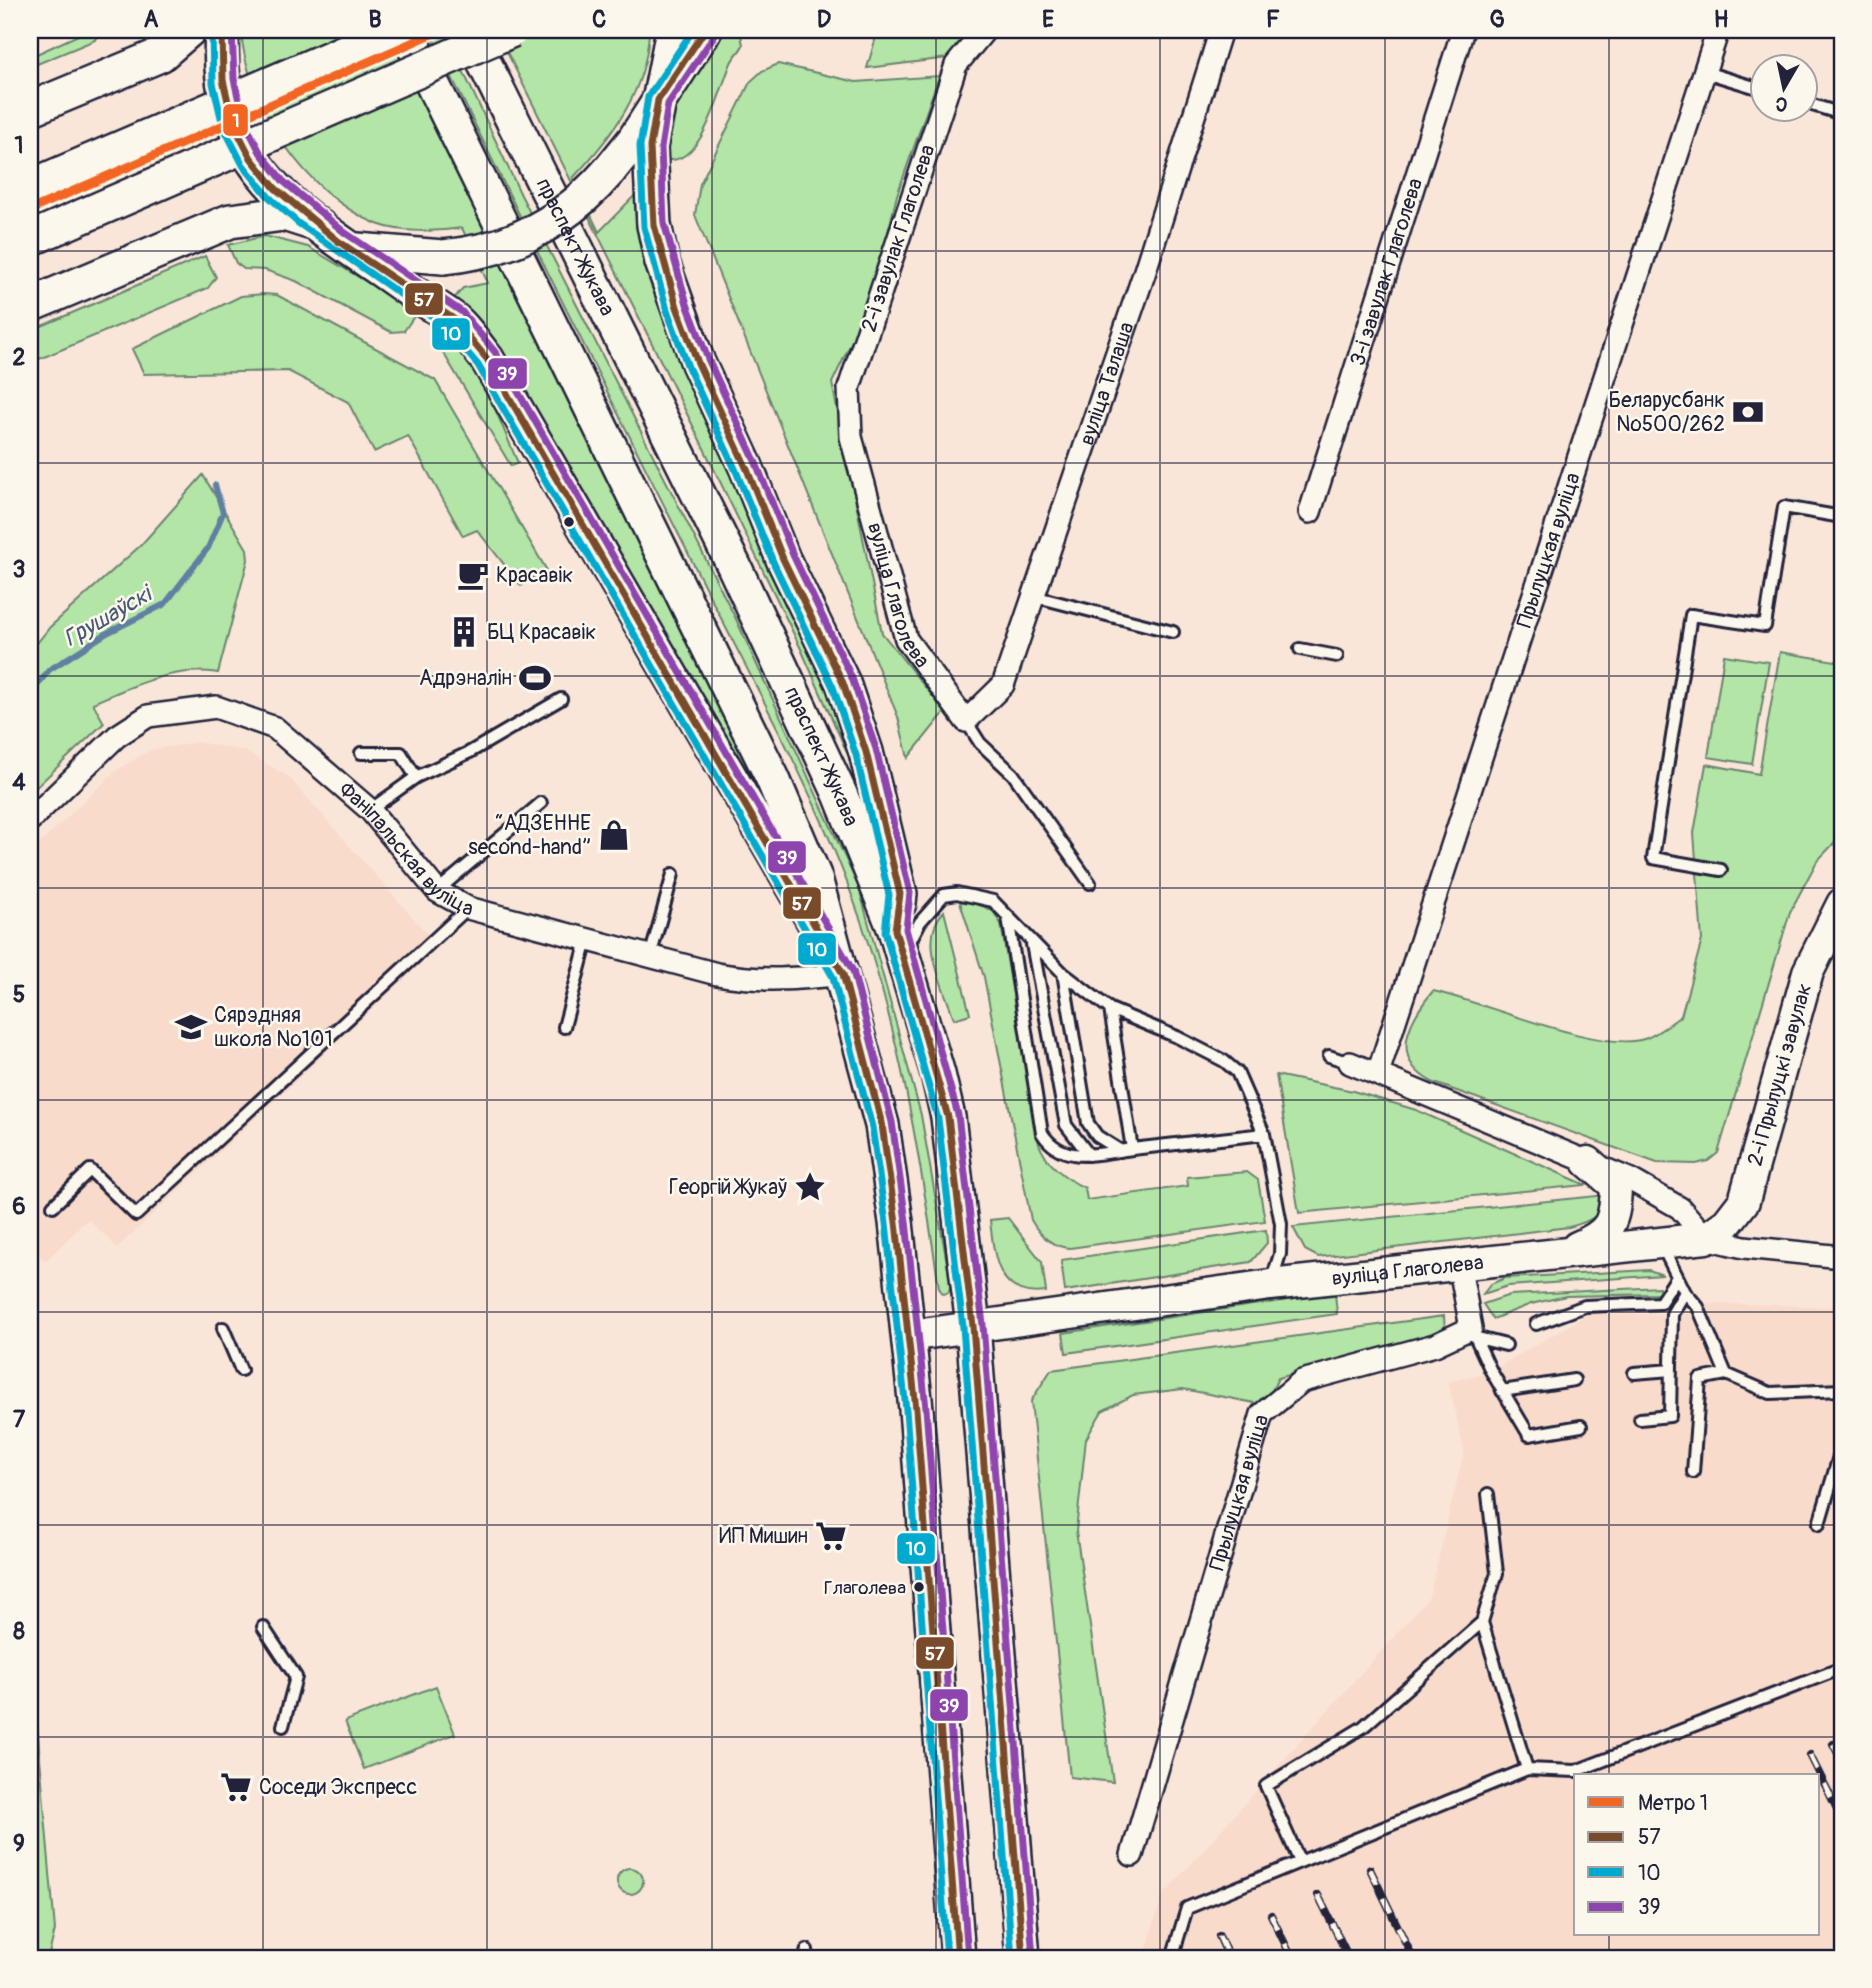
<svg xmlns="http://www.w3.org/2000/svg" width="1872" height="1988" viewBox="0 0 1872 1988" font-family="Pangolin,sans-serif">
  <rect width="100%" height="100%" fill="#fae6d9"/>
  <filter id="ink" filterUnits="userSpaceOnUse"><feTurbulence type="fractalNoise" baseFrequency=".0143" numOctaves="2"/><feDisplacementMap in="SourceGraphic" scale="14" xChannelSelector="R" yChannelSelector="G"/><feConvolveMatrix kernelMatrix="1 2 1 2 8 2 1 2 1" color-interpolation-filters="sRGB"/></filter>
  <g filter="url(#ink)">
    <path fill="#f9dbcc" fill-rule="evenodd" d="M198,742L245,751L289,777L439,947L117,1248L88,1219L46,1261L30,1249V853L115,771L150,750Z
      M1707,1303L1842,1307V1958H1144L1162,1896L1429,1597L1464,1451L1448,1382L1491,1371L1588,1314L1694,1313ZM1576,1776H1818V1934H1576Z"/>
    <path fill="#b3e5a6" stroke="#6a8470" stroke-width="2" d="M89,30L98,33L95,40L30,67V57Z
      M241,30H388L761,794L753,797L451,302L463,288L488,283L462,228C436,232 401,233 377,224C306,195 246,105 241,30Z
      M429,30H444L521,195L736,619L859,888L921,1115L951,1286L948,1293L943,1294L939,1288C920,1156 898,1019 851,893C810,782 750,677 697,571C607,391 516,211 429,30Z
      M496,30H649C647,91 613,135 573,178L599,232L637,193L853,744L869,802L801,649L697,434Z
      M722,30H740L743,45C740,52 734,56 731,63C719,91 702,170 663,159L678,98L713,36Z
      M878,30H974L948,58L867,68Z
      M778,64L856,82L939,76L897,195L872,299L832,383L882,633L945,712L908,758L898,717L695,215L700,184L750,82L762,71Z
      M265,236L308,247L417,312L404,331L391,332L296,281L265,270L244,269L236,263L228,245Z
      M205,256L216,277L208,288L30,363V331Z
      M264,294L277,295L435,380L546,569L521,586L477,530L463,536L408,436L374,452L348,402L288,371L144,374L132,349L241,296Z
      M434,325C479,355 497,416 518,463L511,466L432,334Z
      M203,475L247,549L248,560L218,673C173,666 133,686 93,703L104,723L30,793V652L50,627L141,545Z
      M1780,652L1842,662V835L1817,861L1790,912L1718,1153L1708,1161L1696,1164L1657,1163L1432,1082C1389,1059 1408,1021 1433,991C1484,1002 1599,1053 1644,1039C1657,1035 1670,1023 1681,1016L1702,940L1694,833L1706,764L1759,774Z
      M1724,655L1769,662L1752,764L1708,757Z
      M972,901L993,911L1001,924L1039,1144C1046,1164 1066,1179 1085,1188L1087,1200L1188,1186L1187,1177L1247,1172L1258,1180L1265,1221L1070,1248C1052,1247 1040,1236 1031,1220L984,977L960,902Z
      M944,911L970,1014L954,1019C944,987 917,939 944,911Z
      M1276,1075L1353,1091L1416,1110L1586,1185L1299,1213Z
      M1606,1195C1603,1216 1589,1222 1569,1227L1318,1257L1305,1250L1293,1227Z
      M1008,1218L1042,1262L1046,1292C997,1299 994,1256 990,1220Z
      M1266,1230L1267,1243L1251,1262L1065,1291L1061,1260Z
      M1649,1270L1663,1275L1508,1286L1483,1294L1491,1284L1505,1278Z
      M1659,1287V1294L1566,1296L1531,1304L1493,1319L1483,1304L1510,1295Z
      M1335,1293L1337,1314L1066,1353L1063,1333Z
      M1444,1316L1445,1332L1278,1378L1265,1405L1183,1389L1133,1395L1102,1411L1086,1439L1076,1531L1113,1782L1070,1777L1031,1401L1051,1370Z
      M30,1679L34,1689L55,1930L48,1958H30Z
      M436,1686L455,1734L364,1769L345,1721Z
      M617 1881a13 13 0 1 1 26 0a13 13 0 1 1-26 0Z"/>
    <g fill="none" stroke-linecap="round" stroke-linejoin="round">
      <path stroke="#6080a2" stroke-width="6" d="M30,695L49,670L107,633L165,604L208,548L223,513L215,485"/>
      <defs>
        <path id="lane" d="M1705,72L1764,90
          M1806,103L1842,114
          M1033,596L1173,632
          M1300,649L1337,656
          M966,721L980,743L1013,774L1090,883
          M361,753H401L416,777
          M370,810L416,777L470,752L561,699
          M1721,870L1653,858L1691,615L1765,626L1784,507L1842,517
          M437,891L541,803
          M1008,917L1042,1133C1063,1166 1099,1153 1132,1149
          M1032,944L1066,1125L1089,1155
          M907,947L920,922L944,895L957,893L993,901L1063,973L1110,1009L1132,1149L1264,1134
          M650,957L673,874
          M1063,973L1088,1123L1097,1136L1121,1151
          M1110,1009L1177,1037L1224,1061L1237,1072L1264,1134L1281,1224L1280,1254L1271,1283
          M564,1027L587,940
          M1329,1056L1350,1063
          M53,1206L90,1170L136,1215L468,908
          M1661,1244L1685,1292L1698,1307L1726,1374L1770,1393L1842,1390
          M1536,1324L1585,1306L1660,1303L1677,1277
          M223,1328L241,1370
          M1471,1328L1491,1371L1529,1435L1581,1426
          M1478,1338L1506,1345
          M1634,1373L1671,1370
          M1502,1391L1574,1380
          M1640,1419L1670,1416L1672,1314L1685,1292
          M1693,1472L1700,1379L1726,1374
          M1819,1524L1842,1446
          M263,1627L296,1677L283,1726
          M1527,1769L1576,1771L1842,1668
          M1300,1862L1266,1786L1363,1727L1482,1622
          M805,1958L807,1950
          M1172,1958L1187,1908L1527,1769L1482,1622L1497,1573L1488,1494"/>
        <g id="street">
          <path id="s1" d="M985,30L956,65L849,388L851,437L906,639L966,721L1003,685L1144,274L1221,30"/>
          <path id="s2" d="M1310,512L1463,30"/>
          <path id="s3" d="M30,820L117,736L148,716L216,707L275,728L370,810L437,891L468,908L717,974C761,982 799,979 843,974"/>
          <path d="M1350,1063L1631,1180L1680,1208L1706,1238L1744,1247L1842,1257"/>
          <path id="s4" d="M1378,1073L1718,30"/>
          <path id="s5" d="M1132,1855L1262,1414L1302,1381L1435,1345L1471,1328L1459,1263"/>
        </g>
        <g id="secondary">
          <path d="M1577,1247C1611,1233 1615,1222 1616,1186L1588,1162"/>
          <path id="s6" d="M908,1336L1270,1285L1706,1238L1727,1223L1744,1201L1808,972L1842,904"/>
        </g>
        <g id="primary">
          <path d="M222,30C212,177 311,218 412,292C427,303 448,312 460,325C470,335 478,348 487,359L816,925"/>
          <path d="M406,30L772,777L815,878L882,1125L896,1222L916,1409L958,1958"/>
          <path id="s7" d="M468,30L734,566L840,794L895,930L938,1074L948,1117L973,1326L1023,1958"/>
          <path d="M673,30L650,147L654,225L662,262L698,363L746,467L783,559L843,683L866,752L900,894L899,903"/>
          <path d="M30,109L160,55L189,30"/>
          <path d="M609,171L634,140L705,30"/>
          <path d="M357,250L443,257"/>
          <path d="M30,305L230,221L284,214L309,222"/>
        </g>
      </defs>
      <use href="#lane" stroke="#22223b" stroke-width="16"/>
      <use href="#street" stroke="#22223b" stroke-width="26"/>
      <use href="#secondary" stroke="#22223b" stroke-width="35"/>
      <use href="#primary" stroke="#22223b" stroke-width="38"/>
      <use href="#lane" stroke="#fbf7ec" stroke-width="10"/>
      <use href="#street" stroke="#fbf7ec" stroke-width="21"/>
      <use href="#secondary" stroke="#fbf7ec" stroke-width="30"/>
      <use href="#primary" stroke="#fbf7ec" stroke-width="33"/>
      <defs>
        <path id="rail" d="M1833,1744L1842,1761
          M1810,1755L1842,1819
          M1370,1869L1413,1958
          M1318,1895L1349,1958
          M1271,1915L1292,1958
          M1219,1936L1229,1958"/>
      </defs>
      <use href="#rail" stroke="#22223b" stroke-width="8"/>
      <use href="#rail" stroke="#fbf7ec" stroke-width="5" stroke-dasharray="16" stroke-linecap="butt"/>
      <defs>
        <path id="primary-bridge" d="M30,187L395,30
          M30,239L512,30
          M443,257C511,251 565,222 609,171"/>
      </defs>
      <use href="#primary-bridge" stroke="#22223b" stroke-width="38" stroke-linecap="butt"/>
      <use href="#primary-bridge" stroke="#fbf7ec" stroke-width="33"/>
      <defs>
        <path id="bus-1" d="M222,30L223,80L233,123L251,158L275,188L338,241L455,320L487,359L843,974L882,1125L896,1222L916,1409L958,1958
          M705,30L658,100L650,147L654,225L677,307L698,363L746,467L783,559L843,683L866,752L900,894L895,930L948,1117L973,1326L1023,1958"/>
        <path id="bus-2" d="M212,30L213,83L223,126L243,165L268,196L298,223L443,324L478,365L833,977L872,1127L886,1223L906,1410L947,1958
          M693,30L648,97L640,146L644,227L667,310L688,367L736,471L774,564L833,687L856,755L889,895L885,932L938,1119L963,1327L1012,1958"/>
        <path id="bus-3" d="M232,30L234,79L243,119L260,152L283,181L344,232L462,312L495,352L853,971L892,1122L906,1221L926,1408L968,1957
          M714,36L668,104L661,148L664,223L687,304L708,359L756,463L793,555L852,678L876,749L910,893L906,929L958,1115L983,1325L1033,1957"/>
      </defs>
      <use href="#bus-1" stroke="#fbf7ec" stroke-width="12"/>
      <use href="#bus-2" stroke="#fbf7ec" stroke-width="12"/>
      <use href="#bus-3" stroke="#fbf7ec" stroke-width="12"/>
      <use href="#bus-1" stroke="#7a4b2a" stroke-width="7"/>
      <use href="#bus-2" stroke="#00a9ce" stroke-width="7"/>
      <use href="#bus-3" stroke="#8e44ad" stroke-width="7"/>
      <defs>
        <path id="metro-1" d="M30,210L441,30"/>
      </defs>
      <use href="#metro-1" stroke="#fbf7ec" stroke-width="14"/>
      <use href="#metro-1" stroke="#f26522" stroke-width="9"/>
    </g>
  </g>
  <path fill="none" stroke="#22223b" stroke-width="2" stroke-opacity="0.55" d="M263,30V1958M487,30V1958M712,30V1958M936,30V1958M1160,30V1958M1385,30V1958M1609,30V1776M30,251H1842M30,463H1842M30,676H1842M30,888H1842M30,1100H1842M30,1312H1842M30,1525H1842M30,1737H1842M1609,1934V1958"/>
  <defs>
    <symbol id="bank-bare" viewBox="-9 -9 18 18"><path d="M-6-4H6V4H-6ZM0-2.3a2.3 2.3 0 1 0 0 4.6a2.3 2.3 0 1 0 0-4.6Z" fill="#22223b" stroke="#fbf7ec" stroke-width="2.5" paint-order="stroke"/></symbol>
    <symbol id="cafe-bare" viewBox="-9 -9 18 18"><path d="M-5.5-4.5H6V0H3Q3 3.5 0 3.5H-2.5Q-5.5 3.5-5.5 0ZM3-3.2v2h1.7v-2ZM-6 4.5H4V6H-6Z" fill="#22223b" stroke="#fbf7ec" stroke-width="2.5" paint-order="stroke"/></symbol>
    <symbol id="building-bare" viewBox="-9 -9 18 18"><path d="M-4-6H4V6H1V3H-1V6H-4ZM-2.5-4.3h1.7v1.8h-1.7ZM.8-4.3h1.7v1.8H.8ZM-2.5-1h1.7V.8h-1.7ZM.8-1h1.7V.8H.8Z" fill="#22223b" stroke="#fbf7ec" stroke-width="2.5" paint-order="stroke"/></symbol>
    <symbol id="stadium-bare" viewBox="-9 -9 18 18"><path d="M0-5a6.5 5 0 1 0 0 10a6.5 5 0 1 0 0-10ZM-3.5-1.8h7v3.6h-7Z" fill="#22223b" stroke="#fbf7ec" stroke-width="2.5" paint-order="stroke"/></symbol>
    <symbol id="shop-bare" viewBox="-9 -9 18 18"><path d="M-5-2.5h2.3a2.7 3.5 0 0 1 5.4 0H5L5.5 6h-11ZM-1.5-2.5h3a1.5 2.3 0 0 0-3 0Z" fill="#22223b" stroke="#fbf7ec" stroke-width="2.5" paint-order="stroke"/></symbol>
    <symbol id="school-bare" viewBox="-9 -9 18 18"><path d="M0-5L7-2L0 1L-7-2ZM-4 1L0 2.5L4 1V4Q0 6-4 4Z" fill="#22223b" stroke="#fbf7ec" stroke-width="2.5" paint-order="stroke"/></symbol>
    <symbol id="sight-bare" viewBox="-9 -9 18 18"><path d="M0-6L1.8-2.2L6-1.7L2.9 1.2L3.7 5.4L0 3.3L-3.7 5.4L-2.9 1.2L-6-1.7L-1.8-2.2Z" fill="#22223b" stroke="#fbf7ec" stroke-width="2.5" paint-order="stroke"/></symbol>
    <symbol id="supermarket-bare" viewBox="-9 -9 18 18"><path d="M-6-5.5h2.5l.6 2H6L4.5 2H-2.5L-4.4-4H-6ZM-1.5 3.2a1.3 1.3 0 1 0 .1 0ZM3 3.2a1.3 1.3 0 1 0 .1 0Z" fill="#22223b" stroke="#fbf7ec" stroke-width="2.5" paint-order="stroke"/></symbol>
  </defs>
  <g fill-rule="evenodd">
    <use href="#bank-bare" x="1726" y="390" width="44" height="44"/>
    <use href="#cafe-bare" x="451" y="553" width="44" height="44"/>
    <use href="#building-bare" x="442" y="610" width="44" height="44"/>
    <use href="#stadium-bare" x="513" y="656" width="44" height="44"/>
    <use href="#shop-bare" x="592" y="813" width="44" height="44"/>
    <use href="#school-bare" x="169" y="1005" width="44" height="44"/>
    <use href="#sight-bare" x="788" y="1165" width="44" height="44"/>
    <use href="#supermarket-bare" x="809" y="1514" width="44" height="44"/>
    <use href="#supermarket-bare" x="214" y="1765" width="44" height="44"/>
  </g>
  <g fill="#22223b" stroke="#fbf7ec" stroke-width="2.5">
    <circle cx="569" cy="522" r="6"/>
    <circle cx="919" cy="1587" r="6"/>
  </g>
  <g text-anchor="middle" stroke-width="5" stroke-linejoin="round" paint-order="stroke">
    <g font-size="19" fill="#22223b" stroke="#fbf7ec" text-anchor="end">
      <text x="906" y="1594">Глаголева</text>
    </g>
    <g font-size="21" fill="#22223b" stroke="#fbf7ec">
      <text transform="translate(898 238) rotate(-72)" y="7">2-і завулак Глаголева</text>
      <text dy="7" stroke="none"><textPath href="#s7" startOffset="242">праспект Жукава</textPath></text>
      <text dy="7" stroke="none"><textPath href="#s2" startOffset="252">3-і завулак Глаголева</textPath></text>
      <text dy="7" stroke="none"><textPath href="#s1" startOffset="1116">вуліца Талаша</textPath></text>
      <text dy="7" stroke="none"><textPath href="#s4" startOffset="550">Прылуцкая вуліца</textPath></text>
      <text dy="7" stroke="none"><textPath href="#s1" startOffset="600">вуліца Глаголева</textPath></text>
      <text dy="7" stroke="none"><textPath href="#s7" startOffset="808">праспект Жукава</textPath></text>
      <text dy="7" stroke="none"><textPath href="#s3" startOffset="469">Фаніпальская вуліца</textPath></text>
      <text dy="7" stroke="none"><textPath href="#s6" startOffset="989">2-і Прылуцкі завулак</textPath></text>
      <text dy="7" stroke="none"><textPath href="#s6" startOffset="504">вуліца Глаголева</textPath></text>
      <text dy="7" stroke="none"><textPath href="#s5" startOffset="378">Прылуцкая вуліца</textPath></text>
    </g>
    <g font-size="21" fill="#22223b" stroke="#fbf7ec" text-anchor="end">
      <text x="1725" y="407">Беларусбанк<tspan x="1725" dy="24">№500/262</tspan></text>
      <text x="496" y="582" text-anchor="start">Красавік</text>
      <text x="487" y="639" text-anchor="start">БЦ Красавік</text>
      <text x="512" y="685">Адрэналін</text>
      <text x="591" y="830">“АДЗЕННЕ<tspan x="591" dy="24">second-hand”</tspan></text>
      <text x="214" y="1022" text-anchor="start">Сярэдняя<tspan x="214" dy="24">школа №101</tspan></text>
      <text x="787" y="1194">Георгій Жукаў</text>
      <text x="808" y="1543">ИП Мишин</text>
      <text x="259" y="1794" text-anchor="start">Соседи Экспресс</text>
    </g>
    <g font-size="23" font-style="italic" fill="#465977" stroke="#fbf7ec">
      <text transform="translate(107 616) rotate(-30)" y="8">Грушаўскі</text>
    </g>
  </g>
  <g stroke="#fbf7ec" stroke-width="2.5">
    <rect x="222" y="103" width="27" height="34" rx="7" fill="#f26522"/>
    <rect x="404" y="282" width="40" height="34" rx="7" fill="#7a4b2a"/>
    <rect x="431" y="317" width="40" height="34" rx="7" fill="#00a9ce"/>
    <rect x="487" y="357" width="41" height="33" rx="7" fill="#8e44ad"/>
    <rect x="767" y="840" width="40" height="34" rx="7" fill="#8e44ad"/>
    <rect x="782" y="886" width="40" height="34" rx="7" fill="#7a4b2a"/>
    <rect x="797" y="932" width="40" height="34" rx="7" fill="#00a9ce"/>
    <rect x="896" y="1532" width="40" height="33" rx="7" fill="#00a9ce"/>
    <rect x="915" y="1636" width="40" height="34" rx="7" fill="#7a4b2a"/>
    <rect x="929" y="1688" width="40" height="34" rx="7" fill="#8e44ad"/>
  </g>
  <g font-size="19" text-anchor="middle" font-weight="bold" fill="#fff">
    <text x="236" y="127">1</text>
    <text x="424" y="306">57</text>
    <text x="451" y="340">10</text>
    <text x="507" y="380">39</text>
    <text x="787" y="864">39</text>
    <text x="802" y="910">57</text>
    <text x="817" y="956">10</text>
    <text x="916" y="1555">10</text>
    <text x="935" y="1660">57</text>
    <text x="949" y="1712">39</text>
  </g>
  <rect width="1872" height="1988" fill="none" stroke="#fbf7ec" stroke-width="77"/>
  <rect x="1574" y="1774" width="245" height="161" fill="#fbf7ec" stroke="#a4a2a5" stroke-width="2"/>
  <rect x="1588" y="1797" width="35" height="10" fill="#f26522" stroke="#a4a2a5" stroke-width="2"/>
  <text x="1638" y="1810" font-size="21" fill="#22223b">Метро 1</text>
  <rect x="1588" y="1832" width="35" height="10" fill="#7a4b2a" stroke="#a4a2a5" stroke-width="2"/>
  <text x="1638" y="1844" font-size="21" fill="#22223b">57</text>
  <rect x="1588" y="1867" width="35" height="10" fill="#00a9ce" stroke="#a4a2a5" stroke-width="2"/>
  <text x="1638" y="1880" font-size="21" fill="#22223b">10</text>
  <rect x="1588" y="1902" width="35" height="10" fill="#8e44ad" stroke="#a4a2a5" stroke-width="2"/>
  <text x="1638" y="1914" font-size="21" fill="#22223b">39</text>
  <g transform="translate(1784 88) rotate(189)"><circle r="33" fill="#fbf7ec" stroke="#a4a2a5" stroke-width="2"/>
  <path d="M0-5L12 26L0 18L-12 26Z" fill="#22223b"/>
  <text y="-10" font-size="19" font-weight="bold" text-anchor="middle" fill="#22223b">С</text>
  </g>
  <rect x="38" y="38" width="1796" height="1912" fill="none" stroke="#22223b" stroke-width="2.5"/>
  <g font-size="23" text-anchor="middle" font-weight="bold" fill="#22223b">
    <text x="151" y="27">A</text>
    <text x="375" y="27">B</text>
    <text x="599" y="27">C</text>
    <text x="824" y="27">D</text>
    <text x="1048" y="27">E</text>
    <text x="1273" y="27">F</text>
    <text x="1497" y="27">G</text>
    <text x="1721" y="27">H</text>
    <text x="19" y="153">1</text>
    <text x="19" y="365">2</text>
    <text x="19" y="577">3</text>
    <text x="19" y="790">4</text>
    <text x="19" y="1002">5</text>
    <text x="19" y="1214">6</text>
    <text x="19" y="1427">7</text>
    <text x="19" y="1639">8</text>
    <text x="19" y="1851">9</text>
  </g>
</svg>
